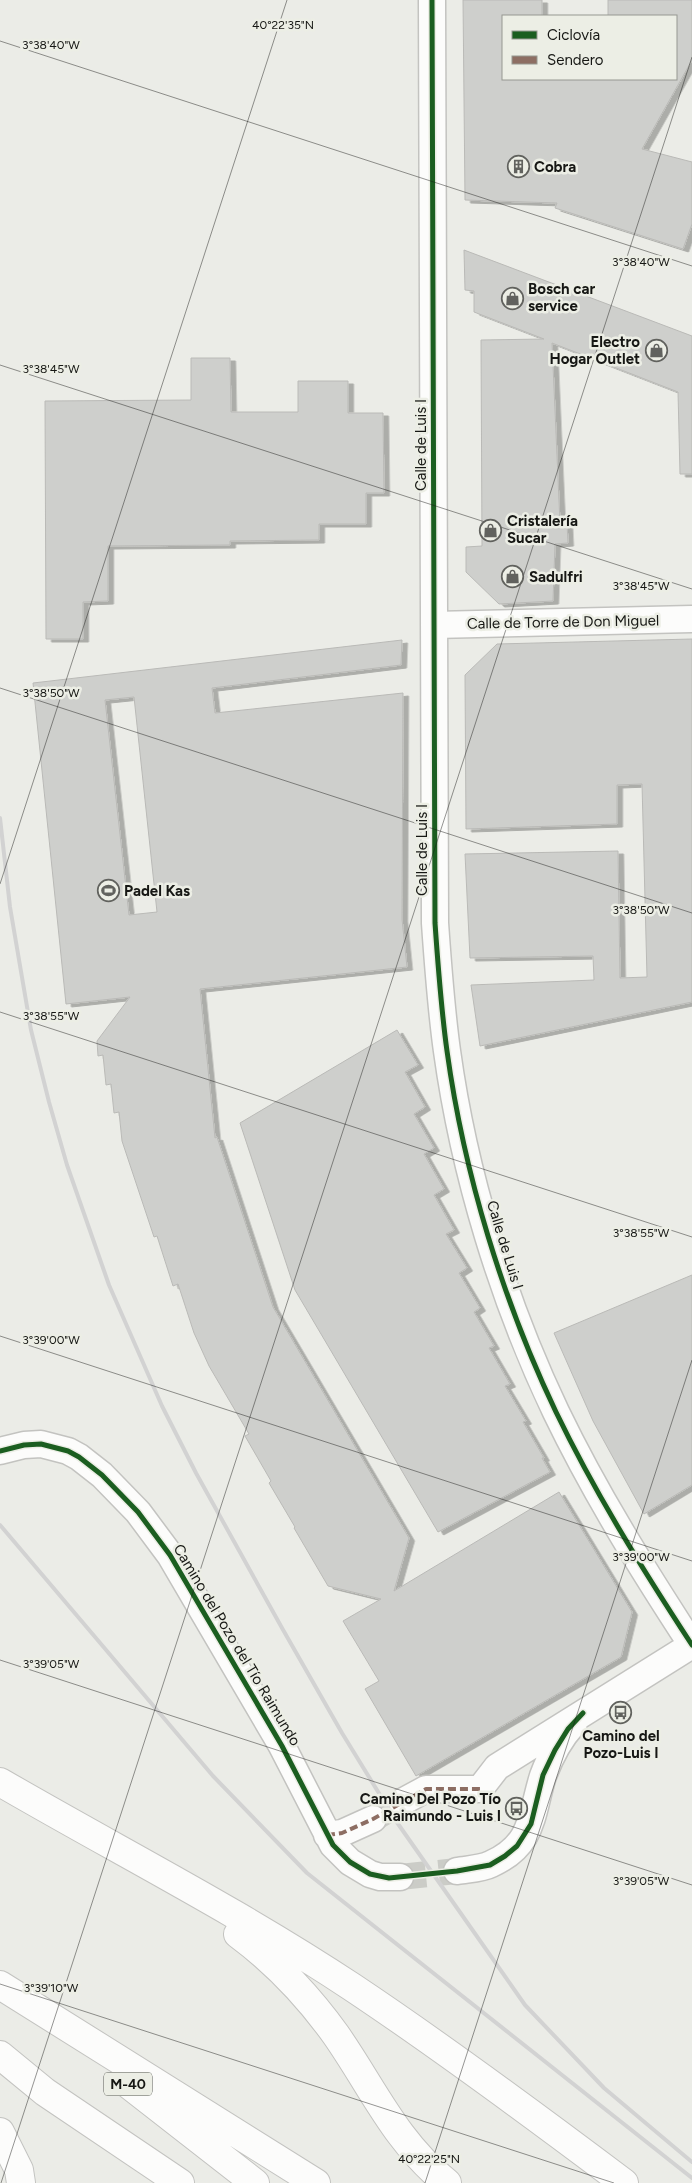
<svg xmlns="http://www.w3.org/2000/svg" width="692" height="2183" viewBox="0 0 692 2183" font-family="Figtree,sans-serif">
  <defs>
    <filter id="shadow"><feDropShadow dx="5.5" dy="3" stdDeviation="0" flood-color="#0004"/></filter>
  </defs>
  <rect width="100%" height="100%" fill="#ebece7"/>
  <path fill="#cecfcc" stroke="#babab7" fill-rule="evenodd" filter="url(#shadow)" d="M463,0H542V16H503V79H676V16H608V0H692V60L642,149L692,162V224L683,249L555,208L557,203L465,200Z
    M464,250L692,336V474H680L678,392L552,343L560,523H567L568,543L555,544L553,601L499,604L466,572V547L482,546L481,340L544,339L474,312V291L465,290Z
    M191,358H230L231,412H298V381H348V413H383L384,493H366V524H319V540L230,541V545L108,546V601L83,602V639H46L45,401L191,400Z
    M692,639V1002L480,1046L471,985L594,980L593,956L470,958L465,854L618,851L620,978L647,977L642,784L617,785V824L466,829L465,675L497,644Z
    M402,640L401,665L212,688L215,713L403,693L402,919L407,967L200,989L215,1138L217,1137L273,1307L409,1538L394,1591L559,1492L632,1612L621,1657L416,1776L365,1689L379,1681L343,1621L381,1599L328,1586L294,1528L295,1527L269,1483L271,1481L245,1436L249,1434L209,1366L194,1333L178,1284L173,1286L157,1236L154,1237L122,1141L119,1112L114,1113L111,1084L106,1085L103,1055L98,1056L97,1041L130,997L66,1004L33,683ZM134,697L157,912L129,915L105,700Z
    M397,1030L418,1065L405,1072L425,1107L414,1114L434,1148L424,1154L444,1189L434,1195L454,1230L446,1234L467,1268L459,1273L480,1308L474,1312L494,1346L489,1348L510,1384L505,1386L526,1421L523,1422L544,1458H542L550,1472L438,1532L295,1290L240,1123Z
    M692,1275V1485L644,1514L593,1421L554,1333Z"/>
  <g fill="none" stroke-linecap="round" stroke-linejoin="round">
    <path stroke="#cbccc7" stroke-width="26" stroke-dasharray="26 13" stroke-linecap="butt" d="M373,1819L402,1802
      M400,1877L457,1871"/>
    <defs>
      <path id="minor" d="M432,0L435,923C438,966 441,1008 447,1051C464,1174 503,1301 556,1412C595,1493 643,1570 692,1645
        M434,625L692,619
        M0,1451L24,1445L41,1444L68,1451L79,1457L102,1475L138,1512L170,1555L282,1746L333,1845L350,1862L370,1874L380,1877H400
        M402,1802L426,1789H480L497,1767L692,1645
        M327,1835L342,1833L373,1819
        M457,1871C468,1869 481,1869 491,1864C534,1845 531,1814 543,1776C550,1757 560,1738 574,1723"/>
      <path id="highway" d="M0,1782C117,1850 239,1912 352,1987C445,2049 535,2116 624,2183
        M238,1934C277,1963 308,1996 336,2035C373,2088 395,2141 447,2183
        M0,1985L316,2183
        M0,2055L45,2092L180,2183
        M128,2084L255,2183
        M0,2132L19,2170L21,2183"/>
    </defs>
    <use href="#minor" stroke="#c3c3c0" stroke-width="29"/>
    <use href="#highway" stroke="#c3c3c0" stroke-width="30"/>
    <use href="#minor" stroke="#fcfcfb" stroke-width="26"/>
    <use href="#highway" stroke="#fcfcfb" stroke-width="28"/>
    <path stroke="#d2d2d2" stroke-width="4" d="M0,818L10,907L31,1030L49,1102L67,1165L109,1285L162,1406L196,1473L282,1628L342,1733L396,1821L525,2005L604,2088L692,2162
      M0,1525L213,1776L307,1873L692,2178"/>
    <path stroke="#8d6e63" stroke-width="4" stroke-dasharray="8 4" stroke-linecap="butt" d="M327,1835L342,1833L373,1819L426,1789H480"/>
    <defs>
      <path id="cycleway" d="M432,0L435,923C438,966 441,1008 447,1051C464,1174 503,1301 556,1412C595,1493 643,1570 692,1645
        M0,1451L24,1445L41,1444L68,1451L79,1457L102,1475L138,1512L170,1555L282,1746L333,1845L350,1862L370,1874L389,1878L457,1871L490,1865L505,1856L517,1846L531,1824L543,1775L555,1750L568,1729L583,1713"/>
    </defs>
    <use href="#cycleway" stroke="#eceee5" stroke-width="8"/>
    <use href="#cycleway" stroke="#1b5e20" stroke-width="5"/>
  </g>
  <path fill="none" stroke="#161714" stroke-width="1" stroke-opacity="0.45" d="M0,41L692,266M0,365L692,589M0,688L692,913M0,884L287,0M0,1012L692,1237M0,1336L692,1561M0,1660L692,1885M0,1984L614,2183M1,2183L692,57M425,2183L692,1360"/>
  <defs>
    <symbol id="building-ring" viewBox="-11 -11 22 22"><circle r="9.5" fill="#eceee5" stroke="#61625e" stroke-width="1.5"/><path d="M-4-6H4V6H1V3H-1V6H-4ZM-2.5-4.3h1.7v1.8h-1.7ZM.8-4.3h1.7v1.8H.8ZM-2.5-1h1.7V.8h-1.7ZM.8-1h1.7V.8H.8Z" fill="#61625e"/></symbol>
    <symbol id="shop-ring" viewBox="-11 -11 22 22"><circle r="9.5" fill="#eceee5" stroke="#61625e" stroke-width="1.5"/><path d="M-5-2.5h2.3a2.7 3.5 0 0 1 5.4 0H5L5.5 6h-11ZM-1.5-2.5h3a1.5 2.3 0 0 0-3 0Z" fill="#61625e"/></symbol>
    <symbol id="stadium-ring" viewBox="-11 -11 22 22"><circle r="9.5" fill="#eceee5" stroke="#61625e" stroke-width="1.5"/><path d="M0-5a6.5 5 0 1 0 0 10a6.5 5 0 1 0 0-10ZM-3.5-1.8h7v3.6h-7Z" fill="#61625e"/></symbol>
    <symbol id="bus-ring" viewBox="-11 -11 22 22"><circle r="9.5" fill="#eceee5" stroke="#61625e" stroke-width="1.5"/><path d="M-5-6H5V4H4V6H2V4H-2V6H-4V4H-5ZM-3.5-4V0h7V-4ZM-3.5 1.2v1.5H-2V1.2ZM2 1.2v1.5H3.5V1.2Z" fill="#61625e"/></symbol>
  </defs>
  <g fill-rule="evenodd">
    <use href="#building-ring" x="506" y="154" width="25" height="25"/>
    <use href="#shop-ring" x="500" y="286" width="25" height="25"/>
    <use href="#shop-ring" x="644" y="338" width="25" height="25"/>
    <use href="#shop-ring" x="478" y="518" width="25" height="25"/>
    <use href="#shop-ring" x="500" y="564" width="25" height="25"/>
    <use href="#stadium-ring" x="96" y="878" width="25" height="25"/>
    <use href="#bus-ring" x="608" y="1700" width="25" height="25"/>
    <use href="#bus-ring" x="504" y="1796" width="25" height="25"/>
  </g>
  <g text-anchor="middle" stroke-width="5" stroke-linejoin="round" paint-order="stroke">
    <rect fill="#eceee5" stroke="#565853" stroke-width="1" x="104" y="2072.5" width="48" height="23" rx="4"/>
    <g font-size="14" font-weight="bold" fill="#161714">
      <text x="128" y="2089">M-40</text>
    </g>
    <g font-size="15" font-weight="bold" fill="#161714" stroke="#eceee5" text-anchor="start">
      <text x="534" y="172">Cobra</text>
      <text x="528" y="294">Bosch car<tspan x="528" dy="17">service</tspan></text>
      <text x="640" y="347" text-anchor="end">Electro<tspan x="640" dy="17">Hogar Outlet</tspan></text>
      <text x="507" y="526">Cristalería<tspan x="507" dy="17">Sucar</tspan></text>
      <text x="529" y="582">Sadulfri</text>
      <text x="124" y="896">Padel Kas</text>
      <text x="621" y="1741" text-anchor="middle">Camino del<tspan x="621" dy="17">Pozo-Luis I</tspan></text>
      <text x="501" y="1804" text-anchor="end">Camino Del Pozo Tío<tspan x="501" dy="17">Raimundo - Luis I</tspan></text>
    </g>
    <g font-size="15" fill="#161714" stroke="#eceee5">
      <text transform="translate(421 445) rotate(-90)" y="5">Calle de Luis I</text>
      <text transform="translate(563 622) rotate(-1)" y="5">Calle de Torre de Don Miguel</text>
      <text transform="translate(422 850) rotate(-90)" y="5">Calle de Luis I</text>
      <text transform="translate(505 1245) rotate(73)" y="5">Calle de Luis I</text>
      <text transform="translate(237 1645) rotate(59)" y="5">Camino del Pozo del Tío Raimundo</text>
    </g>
  </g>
  <g font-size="12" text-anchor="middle" fill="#161714" stroke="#eceee5" stroke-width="5" stroke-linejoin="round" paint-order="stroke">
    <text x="283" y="29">40°22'35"N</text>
    <text x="51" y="49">3°38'40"W</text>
    <text x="641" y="266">3°38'40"W</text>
    <text x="51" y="373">3°38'45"W</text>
    <text x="641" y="590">3°38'45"W</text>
    <text x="51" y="697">3°38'50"W</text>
    <text x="641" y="914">3°38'50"W</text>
    <text x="51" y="1020">3°38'55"W</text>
    <text x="641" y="1237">3°38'55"W</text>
    <text x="51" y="1344">3°39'00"W</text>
    <text x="641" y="1561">3°39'00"W</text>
    <text x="51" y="1668">3°39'05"W</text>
    <text x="641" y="1885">3°39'05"W</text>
    <text x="51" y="1992">3°39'10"W</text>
    <text x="429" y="2163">40°22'25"N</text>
  </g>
  <rect x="502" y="15" width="175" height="65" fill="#eceee5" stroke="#969891"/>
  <rect x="512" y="31" width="25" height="8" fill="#1b5e20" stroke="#969891"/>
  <text x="547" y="40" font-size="15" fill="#161714">Ciclovía</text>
  <rect x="512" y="56" width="25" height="8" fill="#8d6e63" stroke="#969891"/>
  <text x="547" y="65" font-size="15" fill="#161714">Sendero</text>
</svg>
